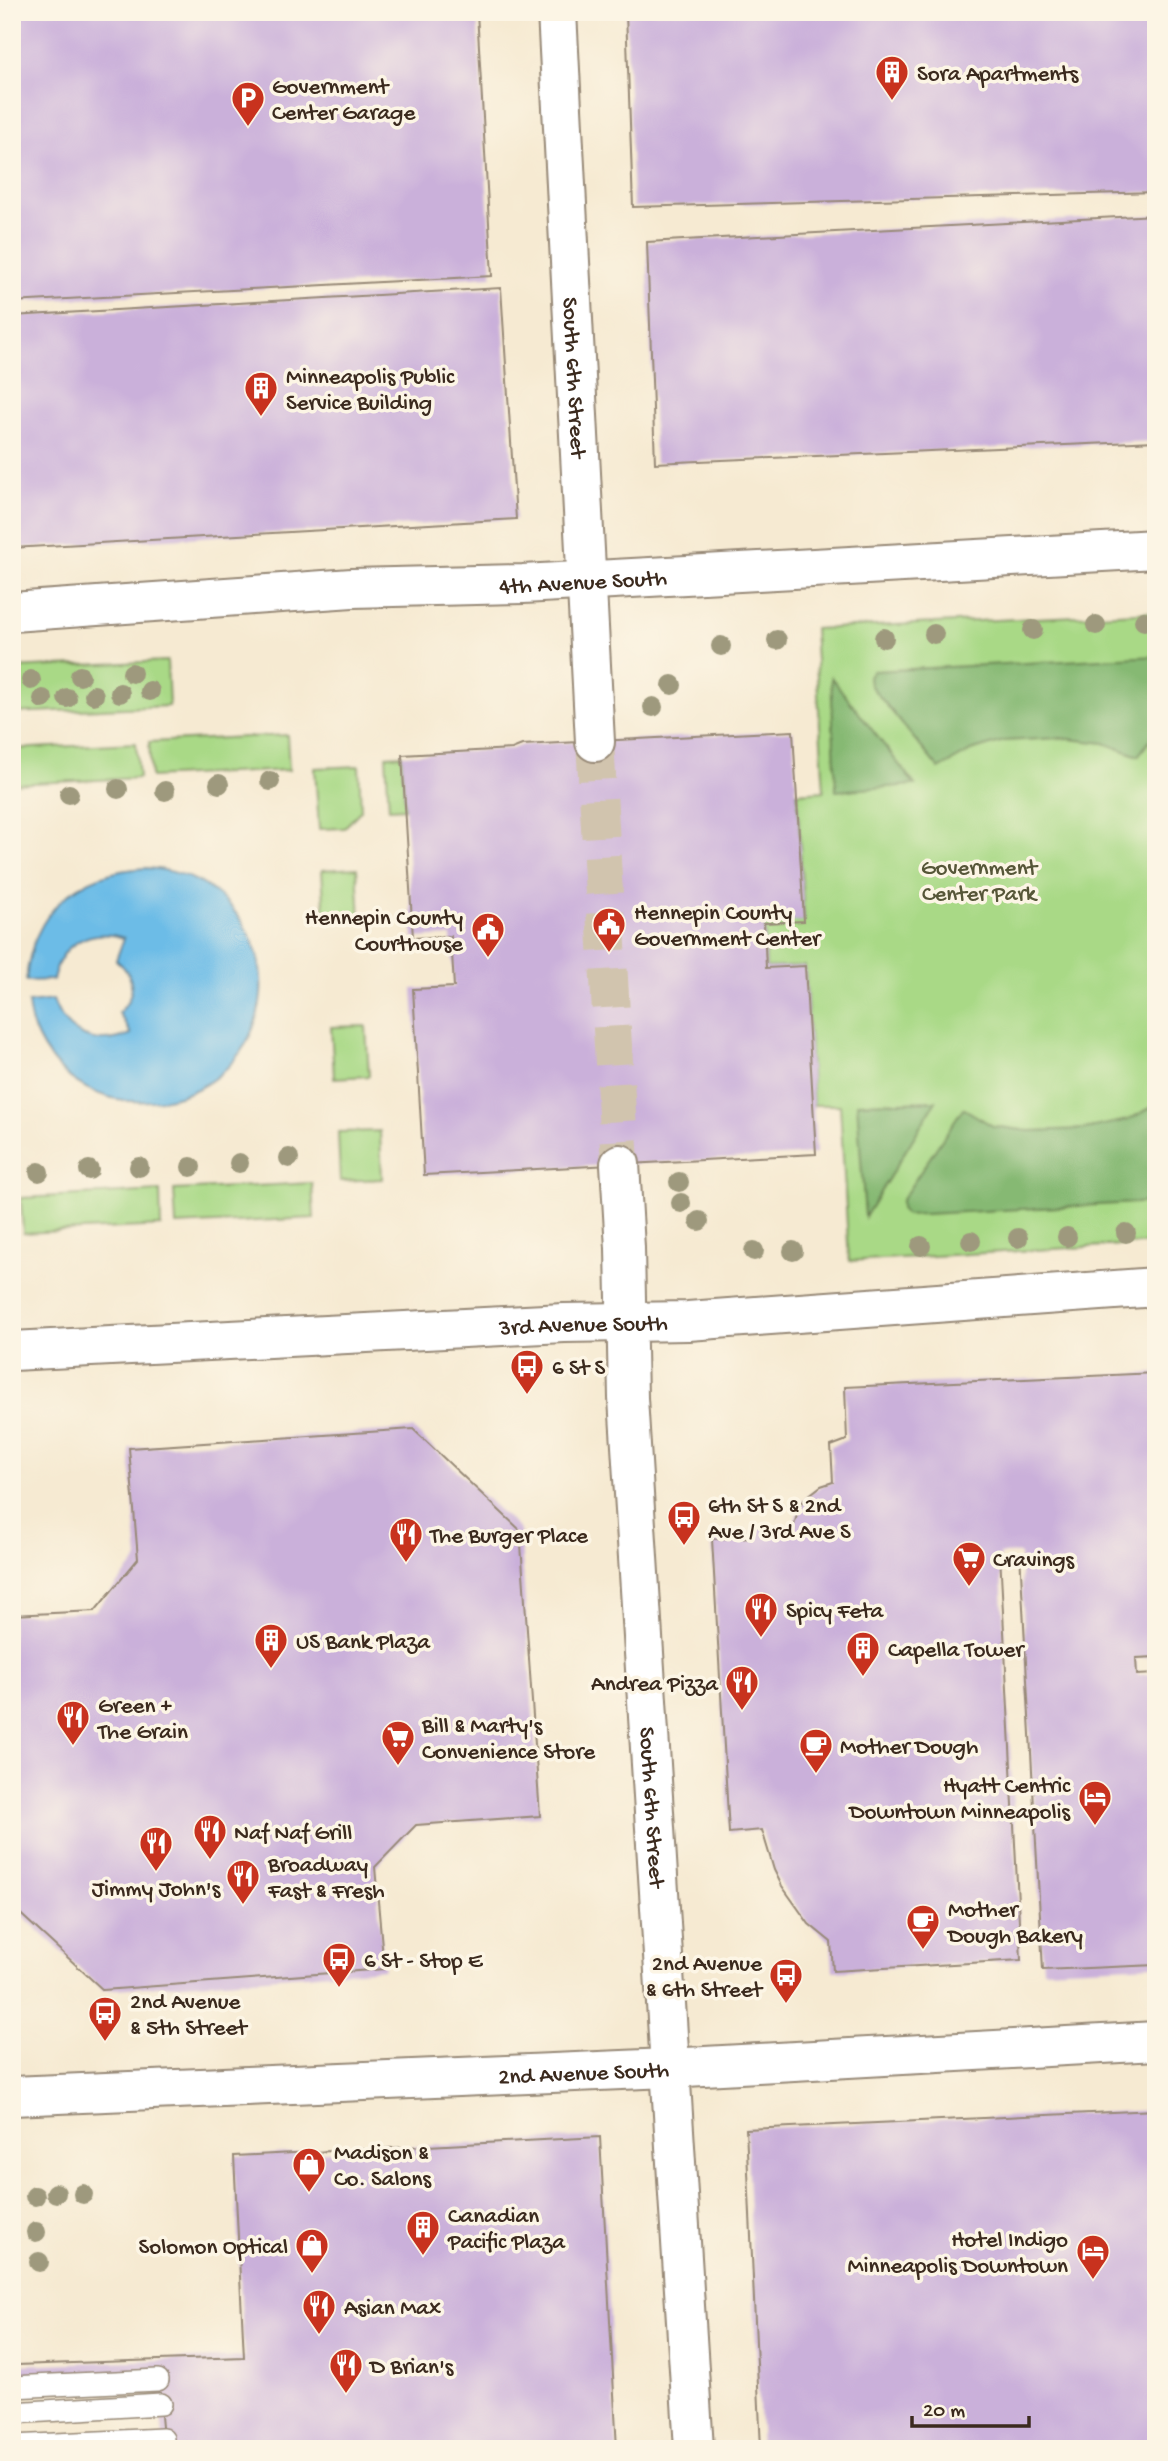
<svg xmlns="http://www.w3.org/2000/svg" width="1168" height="2461" viewBox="0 0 1168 2461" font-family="'Gochi Hand',sans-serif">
  <rect width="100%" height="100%" fill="#fcf5e5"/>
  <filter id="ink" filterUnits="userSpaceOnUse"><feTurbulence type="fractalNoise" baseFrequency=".0143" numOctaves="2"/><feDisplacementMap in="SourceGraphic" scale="14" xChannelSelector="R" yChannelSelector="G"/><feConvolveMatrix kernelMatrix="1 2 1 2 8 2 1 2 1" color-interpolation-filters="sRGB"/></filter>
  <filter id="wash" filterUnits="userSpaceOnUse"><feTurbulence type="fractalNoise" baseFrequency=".00686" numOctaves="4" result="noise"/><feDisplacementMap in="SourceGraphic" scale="28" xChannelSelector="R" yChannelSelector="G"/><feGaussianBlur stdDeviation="1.57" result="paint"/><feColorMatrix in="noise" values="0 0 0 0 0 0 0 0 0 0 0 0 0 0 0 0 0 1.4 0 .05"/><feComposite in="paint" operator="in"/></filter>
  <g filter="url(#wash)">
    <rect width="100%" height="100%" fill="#f6ead2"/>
    <path fill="#a9d986" stroke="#728252" stroke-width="2" d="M1156,612V1243L849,1261L840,1105H813L805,966L766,968L764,923L804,920L797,793L824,791L814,629Z
      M167,661L169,706L12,713V668Z
      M287,735L289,770L151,777L149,742Z
      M136,743L139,778L12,784V749Z
      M402,755L405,808L389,809L386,756Z
      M359,766L361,810L344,828L319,829L315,768Z
      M357,868L360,919L325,920L322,870Z
      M366,1026L369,1076L334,1078L331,1027Z
      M380,1131L382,1179L340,1181L338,1132Z
      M312,1183L314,1218L176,1225L174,1190Z
      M160,1191L161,1226L23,1233L21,1198Z"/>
    <path fill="#86b973" stroke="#607248" stroke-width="2" d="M1156,656V732L1138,756L1104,743L1060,738L1004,741L971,751L939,769L870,685L869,677L873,671Z
      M831,677L915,785L836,791Z
      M936,1101L865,1217L857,1103Z
      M1156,1105V1202L906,1215L901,1209V1201L963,1108L993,1126L1029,1131L1084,1129L1128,1120Z"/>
    <path fill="#6cbce7" stroke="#547382" stroke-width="2" d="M147,868C186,870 219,888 241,920C256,943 263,968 261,995C249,1117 80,1142 34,1029C30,1021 29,1012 28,1003L53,1000C65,1035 96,1049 131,1034L119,1013C136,996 136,976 116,960L124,938C89,927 60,944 53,980L26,981C32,911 77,871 147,868Z"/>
    <g id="blocks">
      <path fill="#cab0da" d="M12,12H477L492,276L12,302Z
        M626,12H1156V192L633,207Z
        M1156,215V441L655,463L647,242Z
        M501,288L516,519L12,548V316Z
        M793,731L804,921L764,923L765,946L766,968L805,966L816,1154L424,1175L413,989L454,987L451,936L413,938L402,755L512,749L522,745Z
        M1156,1373V1657L1136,1658L1137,1675L1156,1674V1965L1043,1970L1020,1553L1000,1554L1021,1960L833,1971L831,1942L809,1924L782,1886L774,1870L762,1830L729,1833L712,1539L751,1537L754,1525L791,1535L800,1505L808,1496L821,1486L833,1482L831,1446L847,1440L845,1387Z
        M413,1429L520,1530L540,1816L416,1825L375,1867L384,1969L103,1990L12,1906V1615L95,1611L138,1559L129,1448Z
        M1156,2110V2449H761L746,2129Z
        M600,2137L617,2449H164L157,2372L18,2377L17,2365L244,2357L234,2156Z"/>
    </g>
  </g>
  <g filter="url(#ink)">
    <use href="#blocks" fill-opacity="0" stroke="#988a78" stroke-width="2"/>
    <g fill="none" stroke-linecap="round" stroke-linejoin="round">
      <path stroke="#d1c4ae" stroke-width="38" stroke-dasharray="38 19" stroke-linecap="butt" d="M595,742L620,1164"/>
      <defs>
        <path id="service" d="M12,2387L158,2380
          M12,2413L161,2404
          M12,2446L163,2439"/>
        <g id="tertiary">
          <path id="s1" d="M12,1351L564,1323L688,1321L1156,1287"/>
          <path id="s2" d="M12,2096L668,2068L1156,2041"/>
        </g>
        <g id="secondary">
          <path id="s3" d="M557,12L595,742"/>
          <path id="s4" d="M12,612L352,588L523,584L1156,549"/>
          <path id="s5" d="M620,1164L625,1248L628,1398L694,2449"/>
        </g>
      </defs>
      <use href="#service" stroke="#988a78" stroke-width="24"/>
      <use href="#tertiary" stroke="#988a78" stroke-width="42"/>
      <use href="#secondary" stroke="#988a78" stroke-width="42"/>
      <use href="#service" stroke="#fff" stroke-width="21"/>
      <use href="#tertiary" stroke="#fff" stroke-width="38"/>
      <use href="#secondary" stroke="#fff" stroke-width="38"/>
    </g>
    <g fill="#9e997d">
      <circle cx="1144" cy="621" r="10"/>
      <circle cx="1096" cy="625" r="10"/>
      <circle cx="1033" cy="630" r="10"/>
      <circle cx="934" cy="634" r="10"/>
      <circle cx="884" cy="638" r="10"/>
      <circle cx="777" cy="640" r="10"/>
      <circle cx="721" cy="646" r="10"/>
      <circle cx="132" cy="673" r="10"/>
      <circle cx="80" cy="676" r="10"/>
      <circle cx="31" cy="680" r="10"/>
      <circle cx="672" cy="685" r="10"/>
      <circle cx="150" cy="691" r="10"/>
      <circle cx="120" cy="693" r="10"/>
      <circle cx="94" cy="695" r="10"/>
      <circle cx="67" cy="698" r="10"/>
      <circle cx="43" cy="699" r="10"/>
      <circle cx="653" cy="707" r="10"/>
      <circle cx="270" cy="781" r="10"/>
      <circle cx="219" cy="784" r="10"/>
      <circle cx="118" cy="789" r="10"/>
      <circle cx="165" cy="791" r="10"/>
      <circle cx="69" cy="794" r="10"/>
      <circle cx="289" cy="1158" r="10"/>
      <circle cx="239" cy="1163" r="10"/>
      <circle cx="139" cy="1167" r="10"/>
      <circle cx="191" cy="1167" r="10"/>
      <circle cx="89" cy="1170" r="10"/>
      <circle cx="39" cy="1172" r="10"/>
      <circle cx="679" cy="1182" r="10"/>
      <circle cx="681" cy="1203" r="10"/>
      <circle cx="699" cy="1221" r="10"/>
      <circle cx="1126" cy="1233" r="10"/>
      <circle cx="1067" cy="1237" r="10"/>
      <circle cx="1018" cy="1238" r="10"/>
      <circle cx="971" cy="1241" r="10"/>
      <circle cx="921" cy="1246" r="10"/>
      <circle cx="754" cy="1251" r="10"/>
      <circle cx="793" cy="1251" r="10"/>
      <circle cx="56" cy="2193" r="10"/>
      <circle cx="83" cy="2194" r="10"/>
      <circle cx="35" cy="2196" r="10"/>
      <circle cx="36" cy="2232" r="10"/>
      <circle cx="39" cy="2262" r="10"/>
    </g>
  </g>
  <defs>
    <symbol id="building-pin" viewBox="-11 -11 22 30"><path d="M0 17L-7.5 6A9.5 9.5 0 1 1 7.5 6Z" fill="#c8321e" stroke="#fcf5e5"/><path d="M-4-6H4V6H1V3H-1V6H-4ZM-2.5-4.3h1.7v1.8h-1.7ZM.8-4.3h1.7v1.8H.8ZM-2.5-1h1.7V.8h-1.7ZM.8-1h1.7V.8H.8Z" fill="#fff"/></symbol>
    <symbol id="parking-pin" viewBox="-11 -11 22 30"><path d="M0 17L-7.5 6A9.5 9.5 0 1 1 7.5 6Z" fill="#c8321e" stroke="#fcf5e5"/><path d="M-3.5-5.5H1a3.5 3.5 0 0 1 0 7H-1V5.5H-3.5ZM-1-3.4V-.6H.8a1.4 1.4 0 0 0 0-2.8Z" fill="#fff"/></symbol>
    <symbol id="civic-pin" viewBox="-11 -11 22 30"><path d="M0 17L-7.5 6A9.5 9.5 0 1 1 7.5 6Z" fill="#c8321e" stroke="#fcf5e5"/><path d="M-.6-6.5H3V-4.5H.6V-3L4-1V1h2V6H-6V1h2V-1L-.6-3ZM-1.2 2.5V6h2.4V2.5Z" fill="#fff"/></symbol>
    <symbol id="bus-pin" viewBox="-11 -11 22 30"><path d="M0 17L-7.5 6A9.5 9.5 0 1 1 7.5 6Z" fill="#c8321e" stroke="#fcf5e5"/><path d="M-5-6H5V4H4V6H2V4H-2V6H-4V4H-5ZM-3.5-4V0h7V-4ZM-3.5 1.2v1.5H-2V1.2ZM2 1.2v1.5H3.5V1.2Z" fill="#fff"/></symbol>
    <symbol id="restaurant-pin" viewBox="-11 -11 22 30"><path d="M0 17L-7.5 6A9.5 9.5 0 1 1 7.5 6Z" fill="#c8321e" stroke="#fcf5e5"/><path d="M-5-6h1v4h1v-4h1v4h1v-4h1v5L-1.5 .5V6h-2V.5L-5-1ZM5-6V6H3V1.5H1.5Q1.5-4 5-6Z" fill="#fff"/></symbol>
    <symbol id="supermarket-pin" viewBox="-11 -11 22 30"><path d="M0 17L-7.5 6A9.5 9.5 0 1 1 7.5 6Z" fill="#c8321e" stroke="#fcf5e5"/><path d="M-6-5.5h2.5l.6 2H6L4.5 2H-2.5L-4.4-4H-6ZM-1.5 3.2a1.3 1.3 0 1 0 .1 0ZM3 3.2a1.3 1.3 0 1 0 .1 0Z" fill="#fff"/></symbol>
    <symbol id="cafe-pin" viewBox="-11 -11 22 30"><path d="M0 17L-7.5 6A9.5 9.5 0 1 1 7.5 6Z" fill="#c8321e" stroke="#fcf5e5"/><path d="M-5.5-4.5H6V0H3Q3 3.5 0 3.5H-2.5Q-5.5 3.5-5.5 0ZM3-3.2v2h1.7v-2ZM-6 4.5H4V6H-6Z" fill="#fff"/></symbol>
    <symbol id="hotel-pin" viewBox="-11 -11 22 30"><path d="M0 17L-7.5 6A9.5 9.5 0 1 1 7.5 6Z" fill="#c8321e" stroke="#fcf5e5"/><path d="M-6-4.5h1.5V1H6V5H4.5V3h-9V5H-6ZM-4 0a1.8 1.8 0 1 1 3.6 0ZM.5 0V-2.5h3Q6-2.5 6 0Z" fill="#fff"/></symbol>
    <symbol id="shop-pin" viewBox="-11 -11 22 30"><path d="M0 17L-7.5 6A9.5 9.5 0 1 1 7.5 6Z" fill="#c8321e" stroke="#fcf5e5"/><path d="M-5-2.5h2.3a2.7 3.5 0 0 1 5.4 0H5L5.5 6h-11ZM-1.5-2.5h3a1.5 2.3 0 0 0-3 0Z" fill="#fff"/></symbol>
  </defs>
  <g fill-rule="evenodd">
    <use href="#building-pin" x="873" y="53" width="38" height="52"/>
    <use href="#parking-pin" x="229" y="79" width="38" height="52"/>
    <use href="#building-pin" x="242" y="369" width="38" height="52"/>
    <use href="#civic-pin" x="590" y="905" width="38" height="52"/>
    <use href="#civic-pin" x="469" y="910" width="38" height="52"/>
    <use href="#bus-pin" x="508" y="1347" width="38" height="52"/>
    <use href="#bus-pin" x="665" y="1498" width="38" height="52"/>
    <use href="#restaurant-pin" x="387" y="1515" width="38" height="52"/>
    <use href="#supermarket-pin" x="950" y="1539" width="38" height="52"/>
    <use href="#restaurant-pin" x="742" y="1590" width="38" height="52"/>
    <use href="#building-pin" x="252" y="1621" width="38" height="52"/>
    <use href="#building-pin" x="844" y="1629" width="38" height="52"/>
    <use href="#restaurant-pin" x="723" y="1663" width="38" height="52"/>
    <use href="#restaurant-pin" x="54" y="1698" width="38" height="52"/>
    <use href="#supermarket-pin" x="379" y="1718" width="38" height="52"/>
    <use href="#cafe-pin" x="797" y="1726" width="38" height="52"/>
    <use href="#hotel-pin" x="1076" y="1778" width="38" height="52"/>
    <use href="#restaurant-pin" x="191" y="1812" width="38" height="52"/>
    <use href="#restaurant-pin" x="137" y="1824" width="38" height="52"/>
    <use href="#restaurant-pin" x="224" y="1857" width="38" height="52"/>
    <use href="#cafe-pin" x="904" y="1902" width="38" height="52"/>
    <use href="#bus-pin" x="320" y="1940" width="38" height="52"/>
    <use href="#bus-pin" x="767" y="1956" width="38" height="52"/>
    <use href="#bus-pin" x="86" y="1994" width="38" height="52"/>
    <use href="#shop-pin" x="290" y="2145" width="38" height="52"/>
    <use href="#building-pin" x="404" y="2208" width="38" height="52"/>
    <use href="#shop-pin" x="293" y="2226" width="38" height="52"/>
    <use href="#hotel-pin" x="1074" y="2232" width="38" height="52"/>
    <use href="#restaurant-pin" x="300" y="2287" width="38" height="52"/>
    <use href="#restaurant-pin" x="327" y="2346" width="38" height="52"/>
  </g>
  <g text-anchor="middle" stroke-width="7" stroke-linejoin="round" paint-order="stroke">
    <g font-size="23" fill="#3b2a1e" stroke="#fcf5e5" text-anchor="start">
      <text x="917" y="80">Sora Apartments</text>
      <text x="272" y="93">Government<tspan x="272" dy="26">Center Garage</tspan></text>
      <text x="286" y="383">Minneapolis Public<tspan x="286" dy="26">Service Building</tspan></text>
      <text x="634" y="919">Hennepin County<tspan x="634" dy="26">Government Center</tspan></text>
      <text x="463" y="924" text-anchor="end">Hennepin County<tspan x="463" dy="26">Courthouse</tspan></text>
      <text x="552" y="1374">6 St S</text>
      <text x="708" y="1512">6th St S &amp; 2nd<tspan x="708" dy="26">Ave / 3rd Ave S</tspan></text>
      <text x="430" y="1542">The Burger Place</text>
      <text x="993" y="1566">Cravings</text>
      <text x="786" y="1617">Spicy Feta</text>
      <text x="296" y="1648">US Bank Plaza</text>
      <text x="888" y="1656">Capella Tower</text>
      <text x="718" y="1690" text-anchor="end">Andrea Pizza</text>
      <text x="98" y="1712">Green +<tspan x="98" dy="26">The Grain</tspan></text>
      <text x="422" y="1732">Bill &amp; Marty's<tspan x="422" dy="26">Convenience Store</tspan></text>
      <text x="840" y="1753">Mother Dough</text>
      <text x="1070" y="1792" text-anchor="end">Hyatt Centric<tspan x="1070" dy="26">Downtown Minneapolis</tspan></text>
      <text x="234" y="1839">Naf Naf Grill</text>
      <text x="268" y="1871">Broadway<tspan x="268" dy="26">Fast &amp; Fresh</tspan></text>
      <text x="156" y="1895" text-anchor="middle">Jimmy John's</text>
      <text x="948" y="1916">Mother<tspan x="948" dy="26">Dough Bakery</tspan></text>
      <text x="364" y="1967">6 St - Stop E</text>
      <text x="762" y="1970" text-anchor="end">2nd Avenue<tspan x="762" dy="26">&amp; 6th Street</tspan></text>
      <text x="130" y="2008">2nd Avenue<tspan x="130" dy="26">&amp; 5th Street</tspan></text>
      <text x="334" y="2159">Madison &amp;<tspan x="334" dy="26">Co. Salons</tspan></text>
      <text x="448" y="2222">Canadian<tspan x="448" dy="26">Pacific Plaza</tspan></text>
      <text x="1068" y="2246" text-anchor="end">Hotel Indigo<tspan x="1068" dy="26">Minneapolis Downtown</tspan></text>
      <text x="288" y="2253" text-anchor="end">Solomon Optical</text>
      <text x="344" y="2314">Asian Max</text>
      <text x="370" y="2373">D Brian's</text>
    </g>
    <g font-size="23" fill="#3b2a1e" stroke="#fcf5e5">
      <text dy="8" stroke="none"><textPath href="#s3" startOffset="366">South 6th Street</textPath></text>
      <text dy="8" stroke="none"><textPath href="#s4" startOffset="572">4th Avenue South</textPath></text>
      <text dy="8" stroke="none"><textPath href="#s1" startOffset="572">3rd Avenue South</textPath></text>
      <text dy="8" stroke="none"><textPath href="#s5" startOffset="644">South 6th Street</textPath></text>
      <text dy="8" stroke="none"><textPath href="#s2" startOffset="572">2nd Avenue South</textPath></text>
    </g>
    <g font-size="23" fill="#565638" stroke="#fcf5e5">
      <text x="979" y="874">Government<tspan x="979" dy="26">Center Park</tspan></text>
    </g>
  </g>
  <rect width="1168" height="2461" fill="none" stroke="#fcf5e5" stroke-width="42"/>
  <path d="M912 2416v10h117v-10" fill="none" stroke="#3b2a1e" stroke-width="3.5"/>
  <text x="923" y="2416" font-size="21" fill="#3b2a1e" stroke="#fcf5e5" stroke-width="5" paint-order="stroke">20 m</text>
</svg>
